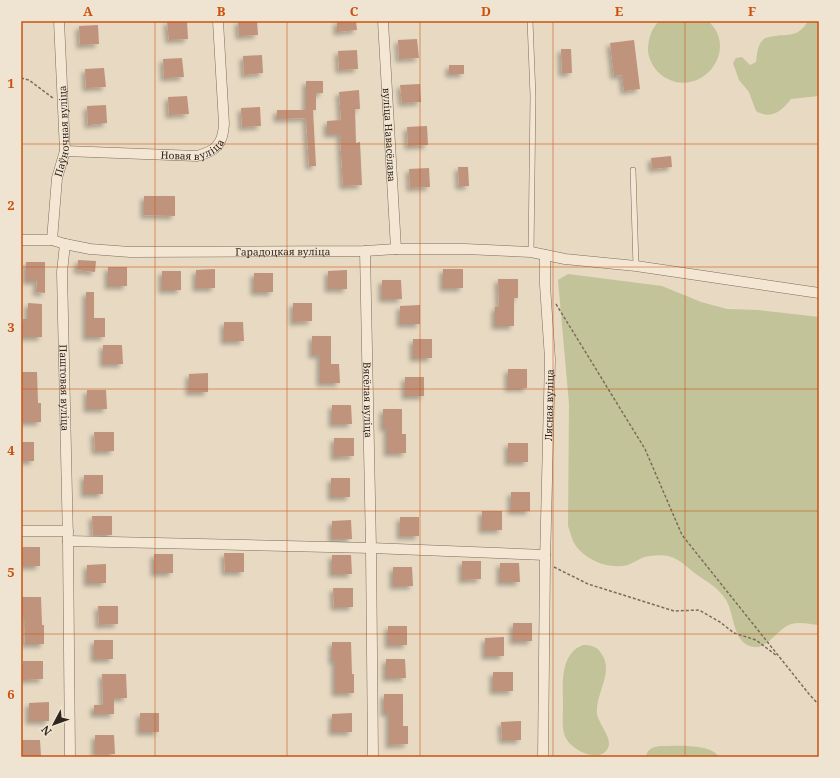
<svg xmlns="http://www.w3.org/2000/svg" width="840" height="778" viewBox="0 0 840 778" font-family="'Noto Serif',serif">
  <defs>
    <filter id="shadow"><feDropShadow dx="-3.5" dy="3.5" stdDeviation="2" flood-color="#0004"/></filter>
  </defs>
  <rect width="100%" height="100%" fill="#e7d9c2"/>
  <path fill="#c2c398" d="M659,21H708C740,49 702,100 664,77C655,71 649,61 648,51C648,40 651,29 659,21Z
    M808,21H819V96L791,99C782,111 771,120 756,111L749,92L739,80L733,63L736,58L742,57L750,65L756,62C757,55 757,44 764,39C764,38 769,37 770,37C786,33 798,39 808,21Z
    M568,274L662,286L701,302L727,309L758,310L819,317V625C809,624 798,621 789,625C777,630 767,649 754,647C732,644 735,614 726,600C719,588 707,582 696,574C689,569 683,562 674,558C665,554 651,555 642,558C637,560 633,563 628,565C608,570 582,559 573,541C571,536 570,531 568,526L569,404L558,280Z
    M583,645C590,645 597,646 601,653C615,672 595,693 597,714C599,725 613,739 608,748C600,764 574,751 567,740C561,731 563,718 563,707C563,686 559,654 583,645Z
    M660,746C675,746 711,743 719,757H646C647,749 653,747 660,746Z"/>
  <path fill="#c0937d" filter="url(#shadow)" d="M167,21H187L188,39L169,40Z
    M238,21H257L258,35L239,36Z
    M337,21H356L357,30L337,32Z
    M98,25L99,44L80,45L79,26Z
    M417,39L419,58L399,59L398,40Z
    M634,40L640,89L624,91L622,75L614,76L610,43Z
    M561,49H571L572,73H562Z
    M357,50L358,69L339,70L338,51Z
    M262,55L263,73L244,75L243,56Z
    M182,58L184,77L164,78L163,59Z
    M449,65H464V74H449Z
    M104,68L106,87L86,88L85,69Z
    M306,81H323V93H316V110H313L316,166H309L306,118L277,119V110H306Z
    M420,84L421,102L402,103L400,85Z
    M359,90L360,109H355L356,143L360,142L362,185L343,186L340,134H327V121L341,120L339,92Z
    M187,96L189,114L169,115L168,97Z
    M106,105L107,123L88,125L87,106Z
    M260,107L261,126L242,127L241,108Z
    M427,126L428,145L408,146L407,127Z
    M671,156L672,167L652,169L651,158Z
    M458,167H468L469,186H459Z
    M429,168L430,187L410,188L409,169Z
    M144,196H175V216L144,215Z
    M78,260L96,261L95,272L77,270Z
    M26,262H45V293L36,292L37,281H26Z
    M108,267H127V286H108Z
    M215,269V288H196V270Z
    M443,269H463V288H443Z
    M347,270V289H328V271Z
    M162,271H181V290H162Z
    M254,273H273V292H254Z
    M498,279H518V298H514V326H495V307H499Z
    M382,280H401L402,299H382Z
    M86,292H94V318H105V337H86Z
    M28,303L42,304V337H23V319H28Z
    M293,303H312V321L293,322Z
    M420,305V324H400V306Z
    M224,322H243L244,341H224Z
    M312,336H331V364H339L340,383H320V355H312Z
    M413,339H432V358H413Z
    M103,345H122L123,364H103Z
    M508,369H527V388H508Z
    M21,372H37L38,403H41V422H22Z
    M208,373V392H189V374Z
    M405,377H424V396H405Z
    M87,390H106L107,409H87Z
    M332,405H351L352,424H332Z
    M383,409H402V434H406V453H387V428H383Z
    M94,432H114V451H95Z
    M334,438H354V456L334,457Z
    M21,442H34V461H21Z
    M508,443H528V462H508Z
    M84,475H103V494H84Z
    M331,478H350V497H331Z
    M511,492H530V511H511Z
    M482,511H502V530H482Z
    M92,516H112V535H93Z
    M400,517H419V536H400Z
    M351,520L352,539H332V521Z
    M21,547H40V566H21Z
    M224,553H244V572H225Z
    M154,554H173V573H154Z
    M332,555H351L352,574H332Z
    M462,561H481V579L462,580Z
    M500,563H519L520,582H500Z
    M106,564V583H87V565Z
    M393,567H412L413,586H393Z
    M333,588H353V607H334Z
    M22,597H41L42,625H44V644H25L24,616H22Z
    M98,606H118V624L99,625Z
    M513,623H532V641H513Z
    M388,626H407V645H388Z
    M504,637V656H485V638Z
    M94,640H113V659H94Z
    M332,642H351L352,674H354V693H335V661H332Z
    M386,659H405L406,678H386Z
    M23,661H43V679L23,680Z
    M493,672H513V691H493Z
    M102,674H126L127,698H114V714H94V705H103Z
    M384,694H403V726H408V744L389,745V713H384Z
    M49,702V721H29V703Z
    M140,713H159V732H140Z
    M352,713V732H332V714Z
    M521,721V740H502L501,722Z
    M95,735H114L115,754H95Z
    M21,740H40L41,757H21Z"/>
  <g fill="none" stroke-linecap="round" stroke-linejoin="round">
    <defs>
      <path id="lane" d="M530,21L533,96L531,252
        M633,170L636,266"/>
      <g id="street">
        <path id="s1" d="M383,21L396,249"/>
        <path id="s2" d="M65,151L197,156C216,151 223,144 224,124L218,21"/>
        <path id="s3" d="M21,240H52L65,244L90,249L130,252L365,251L396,249H465L531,252L565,259L636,266L819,293"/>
        <path id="s4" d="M52,240L57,178L65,151L59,21"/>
        <path id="s5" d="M65,244L62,272L68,541L70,757"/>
        <path id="s6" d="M365,251L371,548L373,757"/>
        <path d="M21,531H68"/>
        <path d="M68,541L371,548L545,555"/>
        <path id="s7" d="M543,757L545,562L550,359L545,285V255"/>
      </g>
    </defs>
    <use href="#lane" stroke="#7e6b5c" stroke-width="6"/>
    <use href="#street" stroke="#7e6b5c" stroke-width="11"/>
    <path stroke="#7e6b5c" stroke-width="1.5" stroke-dasharray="3 2" stroke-linecap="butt" d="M21,78L29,80L53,98
      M556,304L645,449L682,535L809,694L819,705
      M554,567L588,584L674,611L699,610L720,622L734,633L756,640L777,656"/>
    <use href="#lane" stroke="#f3e7d4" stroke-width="5"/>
    <use href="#street" stroke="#f3e7d4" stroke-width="10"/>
  </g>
  <path fill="none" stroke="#cc510f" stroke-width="1" stroke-opacity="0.55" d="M155,21V757M287,21V757M420,21V757M553,21V757M685,21V757M21,144H819M21,267H819M21,389H819M21,511H819M21,634H819"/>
  <g text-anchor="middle" stroke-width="3.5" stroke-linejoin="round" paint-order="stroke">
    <g font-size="10" fill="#30251e" stroke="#efe4d1">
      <text dy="4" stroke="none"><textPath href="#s4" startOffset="110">Паўночная вуліца</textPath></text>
      <text dy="4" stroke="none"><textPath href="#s1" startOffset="114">вуліца Навасёлава</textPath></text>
      <text dy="4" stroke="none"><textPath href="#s2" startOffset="129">Новая вуліца</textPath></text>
      <text dy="4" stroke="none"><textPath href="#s3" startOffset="263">Гарадоцкая вуліца</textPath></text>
      <text dy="4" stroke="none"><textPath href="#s5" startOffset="144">Паштовая вуліца</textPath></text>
      <text dy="4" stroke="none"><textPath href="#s6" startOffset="149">Вясёлая вуліца</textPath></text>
      <text dy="4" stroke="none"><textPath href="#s7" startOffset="352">Лясная вуліца</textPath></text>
    </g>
  </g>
  <rect width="840" height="778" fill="none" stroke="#efe4d1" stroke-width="44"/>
  <g transform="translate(54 724) rotate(229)" stroke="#efe4d1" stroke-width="3" paint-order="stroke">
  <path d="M0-3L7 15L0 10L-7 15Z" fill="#30251e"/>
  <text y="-6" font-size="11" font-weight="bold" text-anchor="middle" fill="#30251e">N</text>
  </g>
  <rect x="22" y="22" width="796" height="734" fill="none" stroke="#cc510f" stroke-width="1.5"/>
  <g font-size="13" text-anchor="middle" font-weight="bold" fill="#cc510f">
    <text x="88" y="16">A</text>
    <text x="221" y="16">B</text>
    <text x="354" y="16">C</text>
    <text x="486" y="16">D</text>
    <text x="619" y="16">E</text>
    <text x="752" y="16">F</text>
    <text x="11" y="88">1</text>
    <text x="11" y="210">2</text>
    <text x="11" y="332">3</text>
    <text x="11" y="455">4</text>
    <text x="11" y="577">5</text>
    <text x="11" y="699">6</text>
  </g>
</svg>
